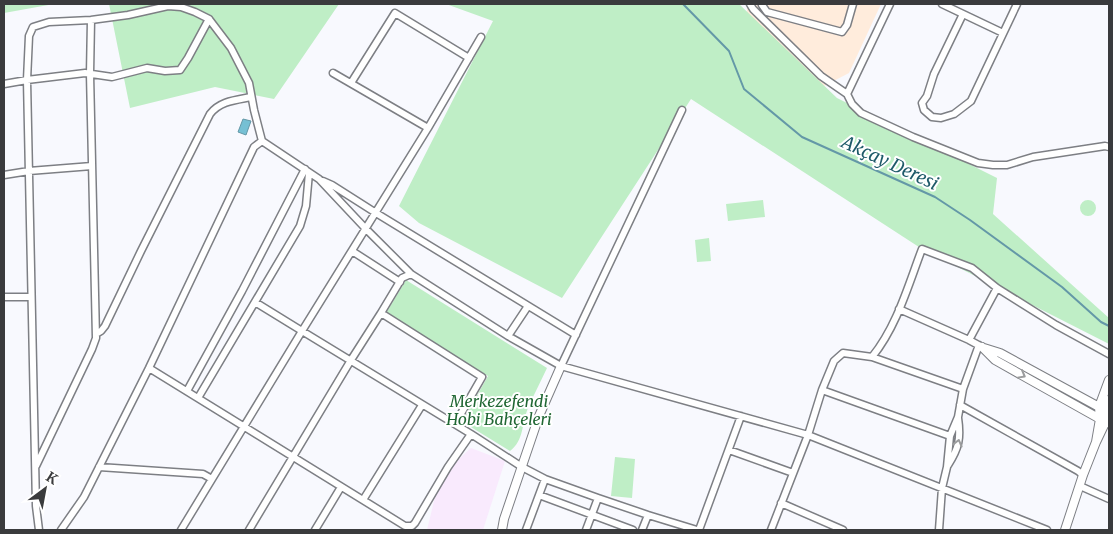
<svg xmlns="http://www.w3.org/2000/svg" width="1113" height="534" viewBox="0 0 1113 534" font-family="Merriweather,serif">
  <rect width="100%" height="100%" fill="#f8f9fe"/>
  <path fill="#f9eafd" d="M471,448L505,461L483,530H427L440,476Z"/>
  <path fill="#ffecdc" d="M747,4H881L849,73L824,86L747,17Z"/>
  <path fill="#bfeec6" d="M4,4H54L4,13Z
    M109,4H339L274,99L215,87L130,108Z
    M446,4H739L837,98L997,178L993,214L1109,318V344L922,249L691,99L562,298L419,223L399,206L493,21Z
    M1080 208a8 8 0 1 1 16 0a8 8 0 1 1-16 0Z
    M763,200L765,217L728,221L726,204Z
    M709,238L711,261L697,262L695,240Z
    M406,280L547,368C541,381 534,394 528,408C522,422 524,441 510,451L466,424L463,420L488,376L386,313Z
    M615,457L635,459L632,498L611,496Z"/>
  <path fill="#76c0d4" stroke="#6498a7" d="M243,119L251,121L246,135L238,132Z"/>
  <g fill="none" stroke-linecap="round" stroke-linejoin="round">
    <path stroke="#6498a7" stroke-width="2" d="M683,4L729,51L744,89L802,137L935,197L970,220L1062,287L1101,322L1109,326"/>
    <defs>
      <path id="minor" d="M750,4L753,9L821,76L847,94L890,4
        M763,4L762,5L767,12L842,32L847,25L853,4
        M942,4L1003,33
        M963,14L934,74L927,96L922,103L924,110L932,117L941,118L954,114L971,101L1017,4
        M333,73L428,128
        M351,83L395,13L469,58
        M4,84L27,80L85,73L112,77L147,68L165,71L180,70L188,58L209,19
        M847,94L852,104L861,113L913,137L978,163L993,165H1007L1033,157L1105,146L1109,147
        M4,175L29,171L92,166
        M323,181L332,185L376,213L576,335
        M352,251L400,282
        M4,297H31
        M255,302L302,331L428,128L481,37
        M899,309L969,340L982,347
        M381,313L402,278L411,274
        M96,334L101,331L105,326L141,251L210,114C220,101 236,100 251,97
        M508,336L528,306
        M969,340L997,288
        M872,357L963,389
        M561,366L682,110
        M149,368L405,526H412L415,523L448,467L471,434L522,467L545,479L598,498L648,515L642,530
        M822,390L950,436
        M187,391L242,291L305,169
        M198,398L300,226L306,206L309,173
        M960,405L1078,471L1083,475
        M729,450L793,473
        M948,465C959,448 961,438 958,418
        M36,466L92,349L96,338L90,74L91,20
        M99,467L203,474L212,479
        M1080,486L1109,499
        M539,495L633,530
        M363,500L422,405
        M781,503L843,530
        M648,515L697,530
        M39,530L36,506L27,80L29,36L33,27L49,22L91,20L128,15L168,6L181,7L195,12L209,19L231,48L249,83L254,110L262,141L319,179L366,229L411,274L508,336L561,366L808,435L1047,530
        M61,530L84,497L149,368L254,147L262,141
        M181,530L302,331L471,434
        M249,530L351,360L381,313L482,377L455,424
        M315,530L341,487
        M526,530L545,479
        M586,530L598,498
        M699,530L741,416
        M771,530L808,435L822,390L834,361L843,353L872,357C897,326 908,286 922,249L972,268L997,288L1056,325L1109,354
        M939,530L942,488L947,467L950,436L958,417L963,389L979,345"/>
      <path id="tertiary" d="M982,347L995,360L1100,419L1096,442
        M984,348L1000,353L1099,407L1109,380
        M1109,400L1106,412L1109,413
        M502,530L504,519L539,416L561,366
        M1065,530L1083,475L1096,442L1106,421V412L1099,407L1100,419L1109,423"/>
    </defs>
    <use href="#minor" stroke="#7d7f84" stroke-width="9"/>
    <use href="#tertiary" stroke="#7d7f84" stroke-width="10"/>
    <use href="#minor" stroke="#fff" stroke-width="6"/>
    <use href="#tertiary" stroke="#fff" stroke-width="8"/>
  </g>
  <defs><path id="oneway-chevron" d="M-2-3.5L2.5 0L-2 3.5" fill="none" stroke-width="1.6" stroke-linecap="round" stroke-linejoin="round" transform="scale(1.25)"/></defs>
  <g stroke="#9c9d9e">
    <use href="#oneway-chevron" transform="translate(1022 375) rotate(29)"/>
    <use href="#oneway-chevron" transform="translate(958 443) rotate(-76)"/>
  </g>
  <g text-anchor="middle" stroke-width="4" stroke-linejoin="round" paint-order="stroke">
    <g font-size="16" font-style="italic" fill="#206733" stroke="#fff">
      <text x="499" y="407">Merkezefendi<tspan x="499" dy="18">Hobi Bahçeleri</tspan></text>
    </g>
    <g font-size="18" font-style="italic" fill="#1e5a69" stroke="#fff">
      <text transform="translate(890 163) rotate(25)" y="6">Akçay Deresi</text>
    </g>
  </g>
  <rect width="1113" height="534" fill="none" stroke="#3a3b3d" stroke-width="10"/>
  <g transform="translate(45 489) rotate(32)" stroke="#ffffff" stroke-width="4" paint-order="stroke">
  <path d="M0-4L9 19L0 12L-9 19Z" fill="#3a3b3d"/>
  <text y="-8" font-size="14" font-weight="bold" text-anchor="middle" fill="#3a3b3d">K</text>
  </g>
</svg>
